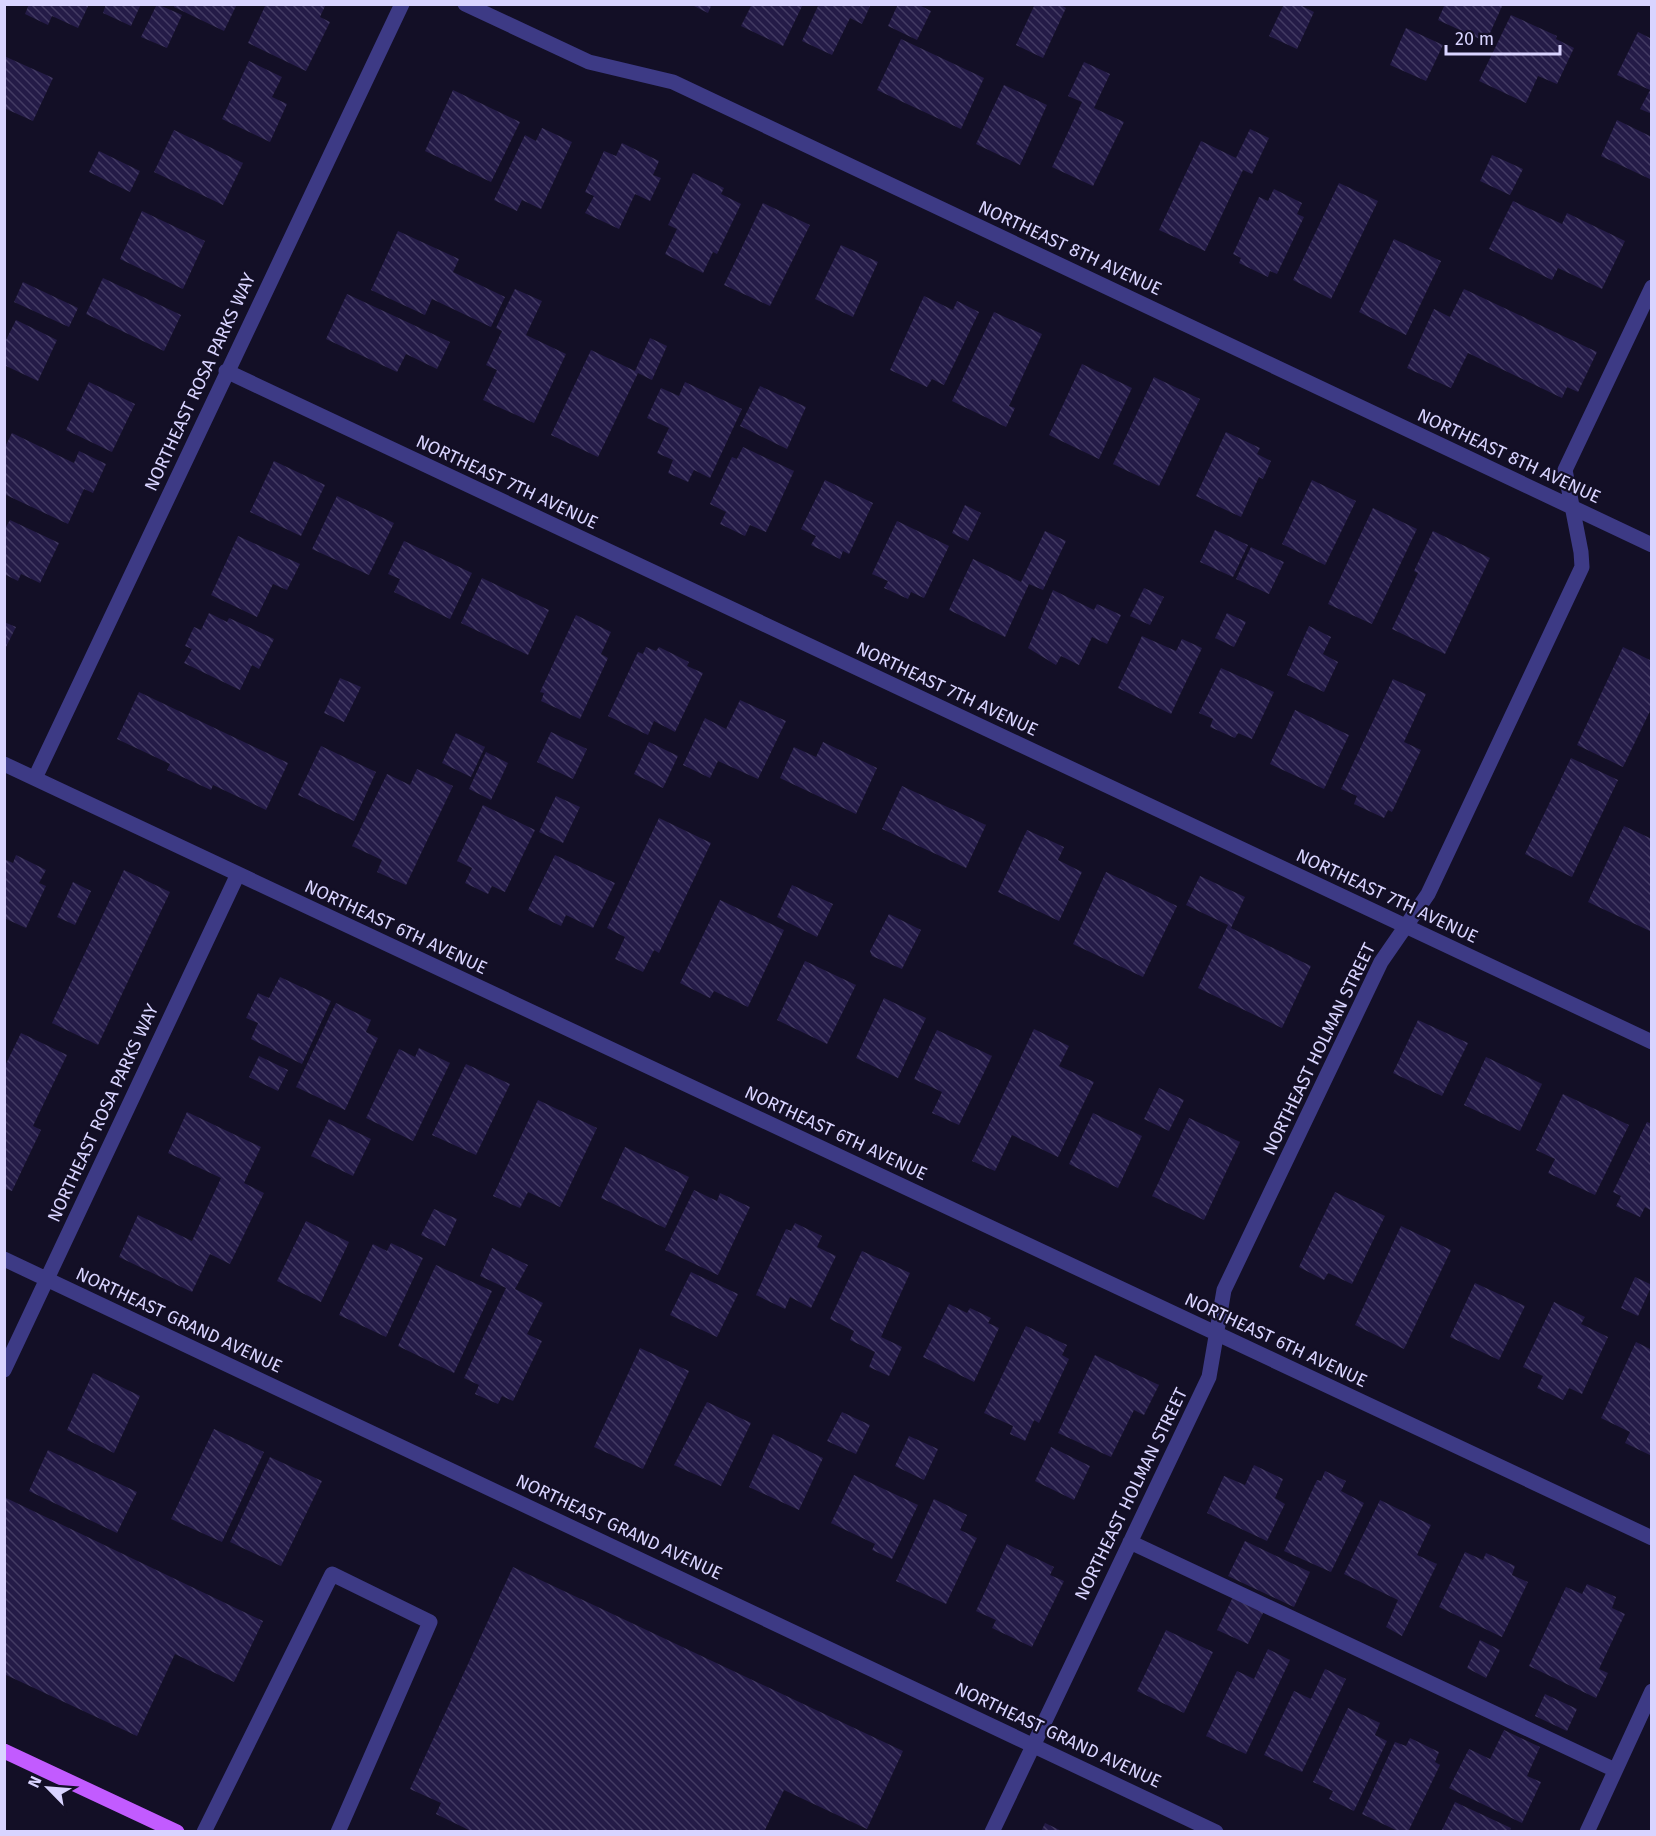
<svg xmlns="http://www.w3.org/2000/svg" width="1656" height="1836" viewBox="0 0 1656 1836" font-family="'Fira Sans',sans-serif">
  <defs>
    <pattern id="building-back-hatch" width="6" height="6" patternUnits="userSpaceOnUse" patternTransform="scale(1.5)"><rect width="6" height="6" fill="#241b47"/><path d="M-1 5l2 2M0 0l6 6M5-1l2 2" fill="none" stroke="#433b63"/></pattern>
  </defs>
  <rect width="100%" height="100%" fill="#130f26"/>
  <path fill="url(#building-back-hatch)" d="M29,4H89L78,28L52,16L48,25L25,14Z
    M106,4H141L131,26L103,13Z
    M157,4L182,15L167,48L141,37Z
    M175,4H237L224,31L174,7Z
    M266,4H326L320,17L330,22L306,71L248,43Z
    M690,4H712L708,13Z
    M752,4H803L783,46L741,26Z
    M819,4H871L862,24L850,18L832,55L802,41Z
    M898,4H917L931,11L917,40L888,26Z
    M1035,4H1059L1066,8L1043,58L1016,45Z
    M1284,4H1298L1314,12L1297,49L1269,36Z
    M1445,4H1503L1486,42L1438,20Z
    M1511,15L1557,36L1556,39L1574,48L1557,84L1538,76L1526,103L1479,81Z
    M1406,28L1443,45L1426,81L1390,65Z
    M1638,32L1652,39V114L1640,109L1650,90L1617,75Z
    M901,39L984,78L961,129L877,90Z
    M4,56L53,78L33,121L4,108Z
    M249,61L282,77L272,97L287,104L270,142L222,119Z
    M1084,62L1110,74L1094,108L1124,122L1093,186L1052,167L1082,102L1068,96Z
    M1004,85L1047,105L1020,165L976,144Z
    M453,90L520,122L491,182L425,151Z
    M1617,120L1652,137V180L1601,156Z
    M542,128L572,142L541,209L522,200L517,211L494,200L525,135L536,141Z
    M1250,129L1269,138L1252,174L1243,170L1205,251L1159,230L1201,141L1236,158Z
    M174,130L243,163L223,205L154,172Z
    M622,143L659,161L653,175L661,178L650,201L635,194L619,229L585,213L594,196L585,192L604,151L616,156Z
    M99,151L140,171L130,192L89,172Z
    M1492,155L1523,169L1510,195L1480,181Z
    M693,173L724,188L721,194L741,204L717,254L713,252L703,273L665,254L677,229L668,225Z
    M1339,183L1378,201L1331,299L1293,280Z
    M1274,189L1302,203L1297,214L1304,217L1277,274L1270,271L1268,277L1239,263L1241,258L1233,254L1259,197L1268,201Z
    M1513,201L1562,224L1567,213L1625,241L1602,289L1558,268L1552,280L1489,249Z
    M763,203L810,225L770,306L724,285Z
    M142,211L205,241L183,289L120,259Z
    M398,231L459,259L453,272L505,297L491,327L432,299L425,315L371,290Z
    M1394,239L1441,261L1406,335L1359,312Z
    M841,245L878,262L853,317L815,299Z
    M103,278L181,315L164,351L86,314Z
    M23,282L78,308L69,327L14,302Z
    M515,289L542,301L526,335L566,354L534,423L483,400L497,370L486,365L502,331L496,328Z
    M1464,289L1597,352L1578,392L1567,387L1562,398L1468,353L1451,388L1407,368L1434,309L1450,317Z
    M347,294L450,342L437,369L406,354L397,372L326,339Z
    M924,296L953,310L957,301L979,312L944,385L932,379L927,387L890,370Z
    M994,312L1042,334L1009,406L1015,408L1006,427L952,401Z
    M16,320L57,340L38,381L4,365V344Z
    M650,338L667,346L652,380L638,373L598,457L551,435L591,350L635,371Z
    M1082,364L1132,388L1099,459L1049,435Z
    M1154,377L1200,399L1159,486L1113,464Z
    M89,382L135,404L112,452L66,430Z
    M685,382L742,409L710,478L694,470L688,482L668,473L673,460L657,453L669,428L647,418L661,388L679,396Z
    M760,386L806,407L787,449L740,426Z
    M1226,432L1260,448L1257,454L1271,461L1263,479L1259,477L1241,517L1196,496Z
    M12,433L74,463L79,451L106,464L93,493L84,489L68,524L4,494V449Z
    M743,447L794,471L766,532L750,525L745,536L720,524L726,512L710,504L732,457L737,459Z
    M274,461L325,485L301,536L250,512Z
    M825,480L873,503L849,554L843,551L840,559L811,545L816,536L801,529Z
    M1312,480L1356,501L1325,565L1282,544Z
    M337,496L394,523L369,575L312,549Z
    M965,505L981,513L968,541L952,533Z
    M1373,508L1417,529L1372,624L1328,604Z
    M10,520L59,543L40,583L21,574L18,581L4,574V530Z
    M897,521L949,546L924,598L911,592L908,599L884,588L888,581L872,574Z
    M1215,530L1248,545L1233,577L1200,562Z
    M1045,531L1066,541L1043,590L1029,584L1005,637L949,610L973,559L1021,582Z
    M1433,531L1490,558L1445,654L1392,629L1418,573L1414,571Z
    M238,536L300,564L287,590L273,584L257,617L211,595Z
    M404,541L472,573L450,619L394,592L400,579L388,574Z
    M1251,547L1284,562L1269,594L1236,579Z
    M482,578L549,610L528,655L461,623Z
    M1144,588L1164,597L1150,625L1130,616Z
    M1053,590L1094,610L1097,604L1121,615L1107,644L1092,637L1079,665L1061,656L1056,665L1028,648Z
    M209,613L227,622L229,618L274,639L259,669L252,665L240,690L184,663L192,649L185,646L194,627L201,630Z
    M1227,613L1246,622L1234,647L1215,638Z
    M576,615L611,632L601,654L608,658L580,719L541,701L544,693L540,692Z
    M4,622L16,627L4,651Z
    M1309,626L1331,637L1323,654L1338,662L1324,692L1287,675Z
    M1142,636L1176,651L1182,639L1202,648L1171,714L1118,688Z
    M646,647L656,651L659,647L689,662L687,666L703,673L675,732L654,721L648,735L608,716L638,652L643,654Z
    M1623,647L1652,661V707L1623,767L1577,745Z
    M1221,668L1274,692L1252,739L1238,733L1235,738L1210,727L1213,719L1199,713Z
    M340,678L361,687L344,722L324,713Z
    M1393,679L1426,694L1404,742L1421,750L1392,812L1388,810L1384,818L1354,804L1357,796L1341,789Z
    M139,692L288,763L266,810L213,785L211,790L167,770L170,764L117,739Z
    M740,700L786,721L758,779L718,761L710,778L683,765L705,718L726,729Z
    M1295,710L1349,735L1324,789L1270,764Z
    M551,732L587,749L573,779L537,762Z
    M456,733L485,747L471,777L442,763Z
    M649,742L678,756L663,788L634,774Z
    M823,742L877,768L856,814L780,778L794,747L816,757Z
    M321,746L376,772L354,821L298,795Z
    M486,752L508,763L491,800L469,789Z
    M1571,758L1618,780L1572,877L1525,854Z
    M417,769L453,786L406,885L377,872L382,860L352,846L387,774L410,785Z
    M902,786L986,825L966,868L882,829Z
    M556,796L580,807L563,843L539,832Z
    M483,805L535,830L505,892L492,886L488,894L465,883L472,868L457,861Z
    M659,818L711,843L659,953L654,950L643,972L615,959L625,937L607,928Z
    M1624,826L1652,839L1650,931L1588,902Z
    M1027,830L1064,847L1058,860L1082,872L1059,921L998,892Z
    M16,855L46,870L39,883L46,886L26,928L4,918V859L13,863Z
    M555,855L615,883L593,928L566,915L561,926L528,910Z
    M124,870L170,892L98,1045L52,1023Z
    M1106,872L1177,906L1143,977L1073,944Z
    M1200,876L1245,897L1231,928L1311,966L1282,1028L1198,988L1228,925L1186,905Z
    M73,882L91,891L75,925L57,917Z
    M792,885L833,904L817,937L777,917Z
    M720,900L784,930L748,1007L714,991L710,998L680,983Z
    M889,914L921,930L902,969L872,956L870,951Z
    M805,961L856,985L827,1044L777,1020Z
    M280,977L331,1001L302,1064L251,1039L258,1023L246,1018L258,993L269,998Z
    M884,998L926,1018L898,1078L856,1058Z
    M336,1003L371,1020L366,1032L378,1038L345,1110L296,1087Z
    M1418,1020L1468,1043L1442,1096L1393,1073Z
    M1034,1029L1069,1046L1059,1066L1094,1082L1058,1157L1012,1135L995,1171L972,1161Z
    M937,1030L992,1056L959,1125L932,1113L942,1092L914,1079Z
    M21,1033L67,1055L33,1126L41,1130L12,1191L4,1188V1068Z
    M419,1048L450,1063L413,1141L366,1118L399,1049L415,1057Z
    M259,1056L288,1070L278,1091L249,1077Z
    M1486,1057L1542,1084L1520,1131L1464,1105Z
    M466,1064L510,1084L476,1155L432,1135Z
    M1159,1088L1184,1100L1169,1131L1144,1119Z
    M1563,1094L1629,1125L1595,1195L1548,1173L1555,1159L1536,1150Z
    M538,1100L597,1128L560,1207L528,1192L520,1208L493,1196Z
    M187,1112L261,1147L244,1183L264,1193L230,1264L210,1254L192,1292L119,1257L138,1215L192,1241L221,1178L168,1153Z
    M1093,1113L1142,1136L1118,1188L1069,1164Z
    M1189,1118L1240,1142L1204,1220L1152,1196Z
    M329,1119L371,1139L353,1176L311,1156Z
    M1647,1122L1652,1124V1211L1645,1207L1640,1217L1616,1206L1621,1196L1613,1192Z
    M625,1147L689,1177L665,1228L601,1198Z
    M694,1190L717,1201L720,1193L750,1207L718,1275L665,1250Z
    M1335,1192L1385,1216L1352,1284L1328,1273L1324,1280L1299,1267Z
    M434,1209L457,1219L445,1246L421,1235Z
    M306,1221L349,1242L321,1302L277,1281Z
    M795,1223L822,1236L817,1247L836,1256L811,1308L790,1297L785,1309L756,1295L786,1229L791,1231Z
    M1401,1226L1451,1250L1404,1349L1355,1325Z
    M391,1243L423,1258L386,1337L339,1315L373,1244L387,1251Z
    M492,1248L528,1265L515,1289L543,1303L527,1334L542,1341L513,1401L502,1396L498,1404L475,1394L479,1385L464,1378L506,1288L480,1276Z
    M862,1251L910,1273L881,1337L902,1347L889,1376L869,1367L875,1352L850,1340L854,1331L830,1319Z
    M436,1265L492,1291L454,1373L398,1346Z
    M691,1272L738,1294L717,1337L670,1315Z
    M1635,1277L1652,1285L1638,1316L1621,1308Z
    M1475,1283L1525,1306L1499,1360L1450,1337Z
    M1554,1302L1585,1317L1581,1324L1608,1337L1582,1394L1569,1388L1563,1400L1537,1388L1543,1376L1523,1367Z
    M949,1304L967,1313L970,1308L991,1318L988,1323L999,1328L974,1382L923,1357Z
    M1026,1326L1067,1345L1062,1355L1069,1359L1039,1423L1034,1420L1025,1441L1010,1434L1013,1426L984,1413Z
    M1636,1342L1652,1350V1456L1625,1443L1630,1432L1601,1418Z
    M640,1348L689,1371L643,1469L594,1447Z
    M1095,1355L1159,1385L1144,1415L1134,1410L1111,1457L1058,1433Z
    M93,1373L140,1396L114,1453L67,1430Z
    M707,1402L751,1423L721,1486L674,1465Z
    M842,1412L870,1425L856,1454L827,1441Z
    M214,1429L264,1452L222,1542L171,1519Z
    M773,1434L823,1458L799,1510L749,1487Z
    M909,1436L938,1449L924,1480L895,1466Z
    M1051,1447L1090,1466L1074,1500L1035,1481Z
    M48,1450L137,1492L117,1533L29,1491Z
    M270,1457L322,1481L281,1566L230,1542Z
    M1254,1465L1283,1479L1275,1498L1285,1504L1267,1541L1207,1513L1224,1476L1245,1485Z
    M1325,1471L1346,1481L1341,1491L1364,1503L1331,1572L1284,1551L1317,1480L1321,1481Z
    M854,1475L918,1505L892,1559L872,1550L875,1544L831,1523Z
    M4,1497L263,1621L234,1682L175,1654L137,1736L4,1674Z
    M934,1499L967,1515L960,1530L977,1538L946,1604L896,1581Z
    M1380,1500L1431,1525L1417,1555L1437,1564L1402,1636L1386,1627L1398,1600L1344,1574Z
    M1245,1541L1310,1572L1294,1607L1228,1576Z
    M1007,1544L1054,1567L1050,1575L1064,1581L1032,1647L992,1628L996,1620L976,1611Z
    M1465,1552L1483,1560L1486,1553L1515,1566L1512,1575L1528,1582L1502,1637L1439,1607Z
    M513,1567L903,1751L867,1829L784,1790L764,1832H473L436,1814L441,1803L410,1789Z
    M1587,1584L1616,1597L1612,1608L1625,1614L1599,1669L1608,1673L1596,1698L1529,1666L1566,1587L1582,1594Z
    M1233,1597L1264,1611L1248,1644L1217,1630Z
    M1166,1630L1213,1652L1184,1713L1137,1691Z
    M1480,1640L1500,1650L1486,1678L1467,1668Z
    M1268,1649L1290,1660L1246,1754L1206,1736L1237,1671L1254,1679Z
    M1325,1669L1346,1679L1302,1772L1264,1755L1294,1691L1311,1699Z
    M1545,1694L1577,1709L1567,1731L1535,1716Z
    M1348,1708L1380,1723L1375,1735L1387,1741L1354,1811L1329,1799L1333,1791L1313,1782Z
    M1504,1730L1540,1747L1527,1776L1541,1782L1522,1823L1449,1788L1469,1749L1490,1759Z
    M1410,1738L1439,1752L1435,1762L1440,1765L1408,1832H1400L1362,1814L1395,1742L1406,1746Z
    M1455,1802L1511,1828L1510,1832H1441Z
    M1045,1823L1064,1832H1041Z"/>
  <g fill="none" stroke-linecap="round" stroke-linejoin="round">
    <path stroke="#3d3a85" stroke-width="15" d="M465,4L589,62L673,82L1652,545
      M226,371L1652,1042
      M4,764L1652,1538
      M35,778L402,4
      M4,1259L1216,1832
      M4,1370L238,874
      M1130,1542L1615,1770
      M204,1832L332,1574L430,1622L338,1832
      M992,1832L1209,1377L1224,1290L1381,962L1428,894L1582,567L1581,552L1565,470L1652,287
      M1587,1832L1652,1691"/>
    <path stroke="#c25bff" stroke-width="15" d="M4,1751L177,1832"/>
  </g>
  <g text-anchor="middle" stroke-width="4.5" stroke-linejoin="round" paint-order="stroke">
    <g font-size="18" fill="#d9d4ff" stroke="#130f26">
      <text transform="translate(1070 248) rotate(25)" y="6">NORTHEAST 8TH AVENUE</text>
      <text transform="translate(200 382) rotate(-65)" y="6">NORTHEAST ROSA PARKS WAY</text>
      <text transform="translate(1509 456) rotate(25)" y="6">NORTHEAST 8TH AVENUE</text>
      <text transform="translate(507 482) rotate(25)" y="6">NORTHEAST 7TH AVENUE</text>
      <text transform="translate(947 689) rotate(25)" y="6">NORTHEAST 7TH AVENUE</text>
      <text transform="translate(1387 896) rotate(25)" y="6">NORTHEAST 7TH AVENUE</text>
      <text transform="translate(396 927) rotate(25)" y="6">NORTHEAST 6TH AVENUE</text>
      <text transform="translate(1319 1049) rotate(-64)" y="6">NORTHEAST HOLMAN STREET</text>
      <text transform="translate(103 1113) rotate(-65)" y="6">NORTHEAST ROSA PARKS WAY</text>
      <text transform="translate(836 1133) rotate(25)" y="6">NORTHEAST 6TH AVENUE</text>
      <text transform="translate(179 1320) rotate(25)" y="6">NORTHEAST GRAND AVENUE</text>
      <text transform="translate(1276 1340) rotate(25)" y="6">NORTHEAST 6TH AVENUE</text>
      <text transform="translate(1131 1494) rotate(-64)" y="6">NORTHEAST HOLMAN STREET</text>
      <text transform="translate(619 1527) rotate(25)" y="6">NORTHEAST GRAND AVENUE</text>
      <text transform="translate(1058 1735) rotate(25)" y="6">NORTHEAST GRAND AVENUE</text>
    </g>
  </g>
  <rect width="1656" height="1836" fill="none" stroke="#d9d4ff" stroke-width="12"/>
  <g transform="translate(48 1788) rotate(295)" stroke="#130f26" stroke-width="4.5" paint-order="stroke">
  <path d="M0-4.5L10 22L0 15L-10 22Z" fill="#d9d4ff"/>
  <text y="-9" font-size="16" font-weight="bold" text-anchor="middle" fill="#d9d4ff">N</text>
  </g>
  <path d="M1446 45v9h114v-9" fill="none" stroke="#d9d4ff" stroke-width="3"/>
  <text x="1455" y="45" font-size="18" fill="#d9d4ff" stroke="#130f26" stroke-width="4.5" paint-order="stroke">20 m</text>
</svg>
